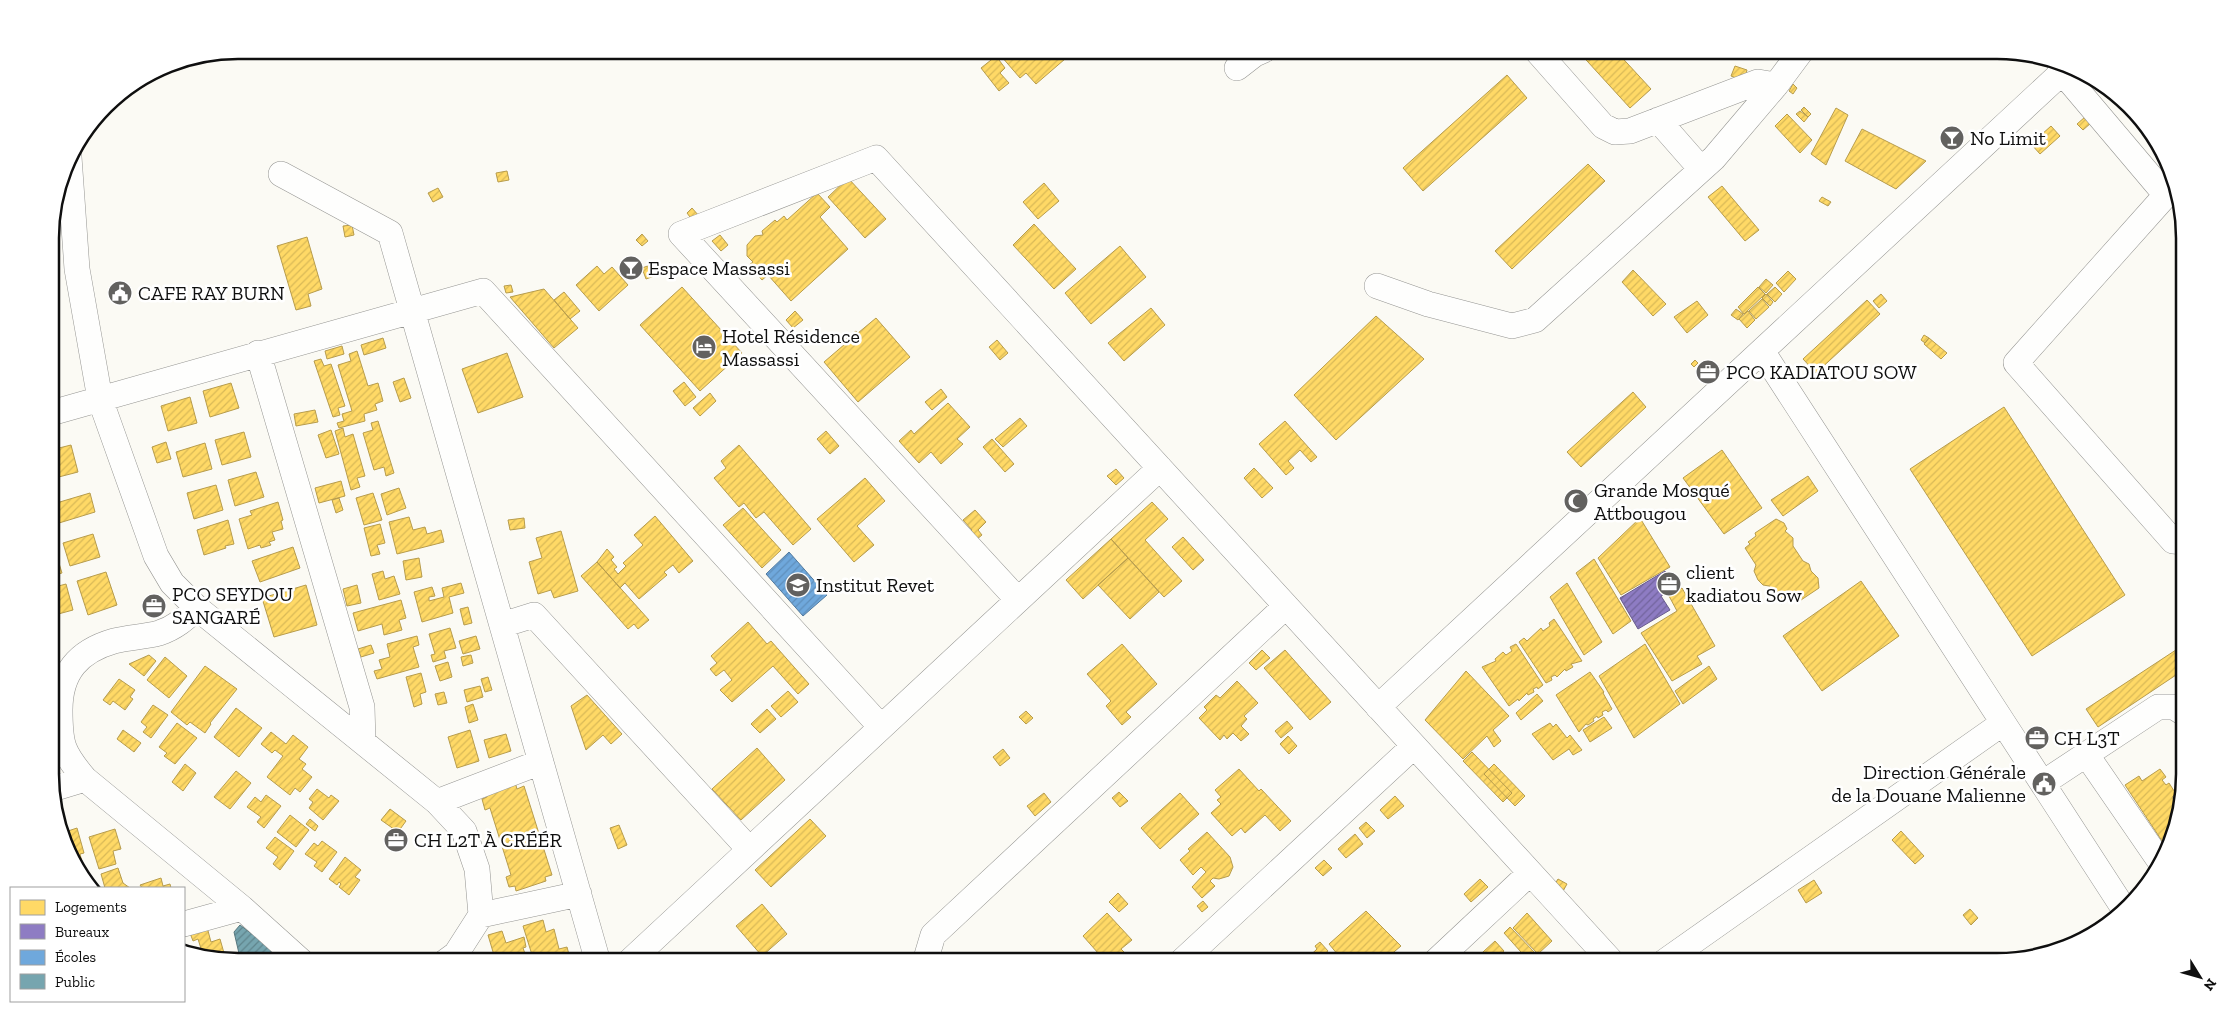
<svg xmlns="http://www.w3.org/2000/svg" width="2235" height="1012" viewBox="0 0 2235 1012" font-family="'Zilla Slab',serif">
  <defs>
    <pattern id="homes-hatch" width="6" height="6" patternUnits="userSpaceOnUse" patternTransform="scale(1.25)"><rect width="6" height="6" fill="#ffd966"/><path d="M-1 1l2-2M0 6l6-6M5 7l2-2" fill="none" stroke="#d9b957"/></pattern>
    <pattern id="offices-hatch" width="6" height="6" patternUnits="userSpaceOnUse" patternTransform="scale(1.25)"><rect width="6" height="6" fill="#8e7cc3"/><path d="M-1 1l2-2M0 6l6-6M5 7l2-2" fill="none" stroke="#72649d"/></pattern>
    <pattern id="schools-hatch" width="6" height="6" patternUnits="userSpaceOnUse" patternTransform="scale(1.25)"><rect width="6" height="6" fill="#6fa8dc"/><path d="M-1 1l2-2M0 6l6-6M5 7l2-2" fill="none" stroke="#5f8fbc"/></pattern>
    <pattern id="public-hatch" width="6" height="6" patternUnits="userSpaceOnUse" patternTransform="scale(1.25)"><rect width="6" height="6" fill="#76a5af"/><path d="M-1 1l2-2M0 6l6-6M5 7l2-2" fill="none" stroke="#5f858d"/></pattern>
  </defs>
  <rect width="100%" height="100%" fill="#fbfaf4"/>
  <path fill="url(#homes-hatch)" stroke="#b79c4c" d="M1008,50H1058L1065,59L1036,84L1026,73L1020,78L1001,56Z
    M1577,50H1615L1651,89L1630,108Z
    M996,56L1005,68L1000,73L1009,83L999,91L981,68Z
    M1735,66L1747,70L1744,81L1731,76Z
    M1507,75L1527,98L1423,191L1403,168Z
    M1793,84L1797,88L1793,94L1789,91Z
    M1804,107L1811,114L1808,117L1801,110Z
    M1836,108L1848,115L1826,165L1811,154Z
    M1800,111L1808,117L1804,122L1796,114Z
    M1787,114L1812,140L1800,153L1775,126Z
    M2085,117L2091,123L2083,130L2077,124Z
    M2051,126L2060,136L2040,154L2031,144Z
    M1862,129L1926,161L1896,189L1845,161Z
    M1588,164L1605,181L1512,269L1495,251Z
    M507,171L509,180L498,182L496,173Z
    M848,178L886,219L865,238L828,197Z
    M1044,183L1059,201L1038,219L1023,202Z
    M1722,186L1759,230L1745,241L1708,197Z
    M438,188L443,197L433,202L428,193Z
    M817,193L830,207L820,217L848,249L791,301L768,275L762,280L749,265L753,262L747,256V245L755,236L763,235L762,231L775,220L777,222L784,216L787,220Z
    M1822,197L1831,202L1828,206L1819,201Z
    M692,208L699,216L693,221L687,213Z
    M1034,224L1076,269L1054,289L1013,245Z
    M352,225L354,235L345,237L343,226Z
    M642,234L648,241L642,246L636,240Z
    M720,235L728,245L721,251L712,241Z
    M307,237L322,289L308,294L311,306L296,310L277,246Z
    M1120,246L1146,277L1091,324L1065,293Z
    M656,263L660,274L646,279L642,268Z
    M597,266L604,274L612,267L628,285L599,311L576,285Z
    M1633,270L1666,304L1653,316L1622,282Z
    M1788,271L1796,279L1784,292L1776,283Z
    M1766,279L1773,285L1766,293L1759,287Z
    M511,285L513,292L506,293L504,286Z
    M682,287L742,353L700,391L640,325Z
    M1758,287L1765,294L1744,314L1738,307Z
    M1775,287L1782,294L1775,302L1767,294Z
    M544,289L578,328L554,348L510,297Z
    M564,292L580,311L570,319L554,300Z
    M1766,294L1773,302L1770,306L1762,298Z
    M1881,294L1887,301L1879,308L1873,301Z
    M1762,299L1769,307L1756,319L1749,311Z
    M1867,300L1880,314L1816,373L1803,359Z
    M1697,301L1708,315L1687,333L1674,317Z
    M1151,308L1165,325L1124,361L1108,343Z
    M1736,309L1743,314L1738,320L1731,315Z
    M795,311L803,320L793,328L786,320Z
    M1748,311L1755,320L1747,328L1739,319Z
    M1376,316L1424,359L1336,440L1294,395Z
    M876,318L910,357L858,402L824,362L845,344L843,341L856,331L858,333Z
    M1924,335L1929,338L1925,343L1921,340Z
    M383,338L386,348L364,355L361,345Z
    M1929,338L1947,353L1941,359L1924,344Z
    M997,340L1008,353L1000,360L989,347Z
    M342,346L344,354L327,359L325,351Z
    M357,351L368,386L378,383L383,401L375,404L377,410L364,414L365,421L339,428L337,423L344,421L342,414L352,411L338,365L351,361L349,354Z
    M507,353L523,397L478,413L462,369Z
    M321,359L324,366L331,364L345,406L338,408L340,415L333,417L314,361Z
    M1695,360L1698,363L1694,367L1691,364Z
    M404,378L411,398L400,402L393,382Z
    M684,382L696,397L685,406L673,391Z
    M231,383L239,408L210,417L203,391Z
    M941,389L947,397L932,410L925,402Z
    M1633,392L1646,407L1581,467L1567,452Z
    M710,393L716,401L700,416L693,408Z
    M190,397L197,423L168,431L161,406Z
    M948,403L970,427L957,439L963,444L941,464L931,452L919,463L899,441L911,430L914,434Z
    M2004,407L2125,595L2032,656L1910,469Z
    M315,410L318,422L296,426L294,414Z
    M1020,418L1027,426L1003,447L995,439Z
    M378,421L394,473L386,476L384,467L374,470L363,433L373,430L371,423Z
    M1285,421L1317,457L1311,462L1300,450L1288,461L1294,468L1286,475L1259,444Z
    M343,428L345,437L353,434L365,476L357,478L360,487L351,490L335,431Z
    M331,430L339,454L326,458L318,435Z
    M826,431L839,446L830,454L817,439Z
    M244,432L251,457L222,465L215,440Z
    M992,439L1014,464L1005,472L983,447Z
    M166,442L171,459L157,463L152,447Z
    M205,443L212,469L183,477L176,452Z
    M71,445L78,472L51,479V450Z
    M739,445L811,529L793,545L764,512L756,518L744,503L739,507L714,478L726,468L721,461Z
    M1722,450L1762,508L1724,534L1683,478Z
    M1254,468L1273,488L1262,498L1244,478Z
    M1116,469L1124,478L1116,485L1107,476Z
    M256,472L264,497L235,506L228,480Z
    M1808,476L1818,491L1783,516L1771,500Z
    M865,478L885,501L857,526L874,545L854,562L817,519Z
    M341,481L345,496L319,503L315,488Z
    M216,485L223,510L194,519L187,493Z
    M399,488L406,508L387,515L381,494Z
    M90,493L95,512L59,523L53,504Z
    M373,493L382,520L364,525L356,498Z
    M339,498L343,510L336,513L332,500Z
    M278,502L283,520L281,521L283,529L272,532L275,540L269,542L271,545L261,548L260,545L248,549L239,519L252,515L250,511Z
    M1152,502L1168,519L1145,540L1182,581L1164,597L1111,539Z
    M743,508L781,550L762,568L723,525Z
    M975,510L986,522L978,530L982,535L976,540L970,532L972,530L963,520Z
    M655,516L693,561L679,573L673,565L664,572L667,575L639,599L625,583L620,588L597,562L607,549L614,557L611,560L617,567L614,569L618,574L626,566L623,563L643,545L634,535Z
    M409,517L413,530L425,527L427,534L441,530L444,542L397,554L389,522Z
    M524,518L525,528L510,530L508,520Z
    M1640,518L1670,567L1621,595L1598,558Z
    M1776,519L1784,523L1787,529L1785,531L1793,538V546L1803,561L1809,564L1811,571L1818,578L1819,588L1798,602L1795,598L1792,600L1790,597L1781,604L1769,586L1763,585L1758,580L1754,571L1756,565L1745,548L1750,544L1748,542L1756,536L1755,533Z
    M228,520L234,544L225,546L226,548L204,555L197,530Z
    M380,524L385,543L377,545L380,554L371,556L364,528Z
    M561,531L578,591L554,598L551,590L538,594L529,562L542,558L536,538Z
    M93,534L100,557L70,566L63,543Z
    M1183,537L1204,560L1193,570L1172,547Z
    M1111,539L1128,558L1083,599L1066,580Z
    M54,547L62,573L51,576V548Z
    M293,547L300,568L260,582L252,561Z
    M419,558L422,577L406,580L403,561Z
    M1128,558L1159,592L1130,619L1098,585Z
    M1594,559L1631,621L1613,634L1576,573Z
    M597,562L649,620L638,629L634,624L628,629L581,576Z
    M383,571L385,579L394,576L400,594L379,600L372,574Z
    M106,572L117,605L88,615L77,581Z
    M1861,581L1899,636L1822,691L1783,636Z
    M461,583L464,593L449,597L453,613L422,622L414,592L432,587L435,596L429,597V601L444,597L442,588Z
    M1567,583L1602,642L1584,655L1550,597Z
    M66,584L73,610L51,616V588Z
    M306,585L317,625L274,637L262,598Z
    M357,585L361,603L347,606L343,589Z
    M1682,588L1715,646L1697,656L1702,664L1672,681L1641,633L1677,611L1669,596Z
    M401,600L406,618L399,620L402,630L384,635L382,624L358,631L353,613Z
    M468,607L472,623L464,625L460,609Z
    M1554,619L1582,661L1571,664L1573,667L1566,671L1565,669L1557,677L1555,675L1551,677L1552,680L1546,683L1519,642L1524,638L1527,641L1541,628L1543,631L1550,626L1549,623Z
    M748,622L767,644L771,641L809,684L798,694L773,666L732,702L720,690L732,680L724,670L716,676L710,669L717,663L711,656Z
    M450,628L456,648L444,651L446,658L433,662L431,655L435,654L429,634Z
    M417,636L419,645L413,647L419,667L377,679L374,671L382,669L379,660L390,657L387,644Z
    M476,636L480,649L463,654L459,641Z
    M1122,644L1157,684L1126,712L1131,717L1122,725L1106,706L1111,701L1087,674Z
    M1516,644L1543,685L1538,689L1537,687L1533,689L1534,692L1528,695L1527,693L1519,701L1518,699L1509,706L1482,667L1496,661L1495,659L1503,652L1506,655L1512,651L1510,647Z
    M1645,644L1680,704L1634,738L1599,676Z
    M2185,644V669L2098,727L2086,709Z
    M371,645L374,653L361,657L358,649Z
    M1262,650L1270,658L1256,670L1249,663Z
    M1285,650L1331,702L1310,720L1264,668Z
    M149,655L156,661L144,676L129,664Z
    M471,655L473,663L463,666L461,657Z
    M165,657L187,676L169,698L147,680Z
    M448,662L452,677L440,681L435,666Z
    M205,666L237,689L210,723L211,724L205,733L190,722L187,725L171,712Z
    M1709,666L1717,679L1683,704L1675,691Z
    M1466,671L1509,716L1493,730L1501,741L1494,747L1487,736L1463,759L1425,720Z
    M1590,672L1604,692L1603,693L1612,709L1608,712L1606,710L1602,712L1603,715L1598,718L1597,716L1593,719L1594,721L1588,725L1586,724L1579,732L1556,695Z
    M421,673L426,692L420,694L422,704L414,707L406,677Z
    M488,677L492,690L485,692L481,679Z
    M119,679L135,690L130,697L133,699L125,710L113,701L110,705L103,700Z
    M1237,681L1258,703L1244,716L1247,719L1241,726L1249,734L1241,741L1233,733L1227,739L1224,735L1220,740L1199,718L1207,710L1204,707L1216,695L1220,698Z
    M480,686L483,697L467,702L464,690Z
    M788,691L798,702L781,717L771,706Z
    M444,692L447,703L438,705L435,694Z
    M1537,694L1543,701L1521,720L1516,713Z
    M587,695L622,734L611,744L603,735L586,750L571,706Z
    M473,704L478,720L469,723L465,707Z
    M153,705L168,715L151,738L143,732L147,727L141,722Z
    M236,708L262,728L239,757L214,737Z
    M767,709L776,719L760,733L751,724Z
    M1026,711L1033,718L1026,724L1019,717Z
    M1604,717L1612,728L1590,742L1583,730Z
    M1287,721L1293,728L1281,738L1275,731Z
    M177,723L197,738L175,764L164,756L167,753L159,747Z
    M1550,723L1553,727L1556,724L1567,738L1570,735L1582,750L1573,755L1569,749L1553,760L1532,734Z
    M123,730L141,743L134,752L117,739Z
    M470,730L479,761L457,768L448,737Z
    M271,732L286,744L293,735L308,747L299,759L306,764L302,769L312,777L300,792L295,788L290,795L267,777L283,756L275,750L272,753L261,744Z
    M506,734L511,751L489,758L484,740Z
    M1288,736L1297,746L1289,754L1280,744Z
    M757,748L785,780L741,820L712,789Z
    M1003,749L1010,758L1000,766L993,757Z
    M1472,752L1512,793L1503,802L1463,761Z
    M185,764L196,773L183,791L172,782Z
    M1494,764L1525,796L1515,806L1484,774Z
    M1239,769L1259,791L1261,789L1291,821L1280,831L1265,815L1245,833L1241,828L1232,836L1211,813L1221,804L1217,800L1221,797L1215,790Z
    M2160,769L2166,777L2162,780L2166,785L2169,783L2176,794L2172,797L2179,807L2168,850L2125,785L2139,776L2142,781Z
    M236,771L251,783L230,809L214,797Z
    M515,782L517,789L524,786L552,875L545,877L546,881L516,891L515,886L509,887L506,877L511,875L490,808L485,810L482,799L487,797L485,792Z
    M317,789L329,798L331,795L339,801L323,820L309,808L313,802L309,799Z
    M1119,792L1128,801L1120,807L1112,798Z
    M1044,793L1051,802L1035,816L1027,806Z
    M1180,793L1199,814L1160,849L1141,828Z
    M266,795L281,806L264,828L257,822L261,817L247,807L255,797L261,802Z
    M1395,796L1404,806L1388,819L1380,810Z
    M390,809L406,821L398,832L381,820Z
    M290,815L309,830L296,847L277,832Z
    M310,819L318,826L315,831L306,824Z
    M810,819L826,836L771,887L755,870Z
    M1366,822L1375,831L1367,838L1359,828Z
    M619,825L627,845L618,849L610,828Z
    M77,828L84,853L80,854L83,866L77,868L64,846L62,833Z
    M115,829L121,849L113,851L116,864L99,869L89,837Z
    M1901,831L1924,856L1915,864L1892,840Z
    M1207,832L1230,857L1233,867L1229,876L1219,879L1213,878L1210,881L1215,886L1202,898L1192,887L1206,872L1201,867L1193,875L1180,860L1190,851L1188,849Z
    M1355,834L1363,844L1346,858L1338,849Z
    M275,837L294,851L280,870L273,864L278,857L266,848Z
    M322,841L337,852L322,872L314,866L317,862L305,854L314,843L318,846Z
    M345,857L361,870L355,877L360,880L349,895L339,887L341,884L339,882L337,885L329,879Z
    M1324,860L1332,868L1323,876L1315,868Z
    M118,868L123,883L130,888H105L101,874Z
    M161,878L163,886L170,884L171,888H142L140,885Z
    M1480,879L1488,887L1471,902L1464,894Z
    M1558,879L1567,884L1562,893L1553,887Z
    M1814,880L1822,893L1806,903L1798,890Z
    M1118,893L1128,904L1119,912L1109,902Z
    M1203,901L1208,907L1202,912L1197,906Z
    M762,904L787,934L762,956L736,926Z
    M1970,909L1978,918L1971,925L1963,915Z
    M1366,911L1401,946L1382,962H1342L1343,961L1329,944Z
    M1107,913L1132,940L1121,949L1124,952L1114,962H1106L1083,936Z
    M1527,913L1552,941L1538,954L1513,928Z
    M543,920L546,932L554,929L559,949L567,947L571,962H539L537,957L533,958L523,926Z
    M207,927L211,942L220,939L226,960L203,955L198,939L193,941L190,933Z
    M1510,927L1537,955L1529,961L1504,933Z
    M502,931L506,943L524,937L526,947L523,948L528,962H496L488,935Z
    M2071,938L2075,944L2058,952L2048,954Z
    M1495,941L1504,951L1491,962H1472Z
    M1320,942L1328,951L1323,955L1329,962H1303L1317,949L1315,946Z
    M1571,955L1577,962H1564Z"/>
  <path fill="url(#offices-hatch)" stroke="#685b8d" d="M1665,571L1673,586L1665,591L1666,593L1661,596L1670,610L1638,629L1620,598Z"/>
  <path fill="url(#schools-hatch)" stroke="#527a9e" d="M789,552L827,595L803,616L766,574Z"/>
  <path fill="url(#public-hatch)" stroke="#57787f" d="M240,925L289,962H241L234,932Z"/>
  <g fill="none" stroke-linecap="round" stroke-linejoin="round">
    <defs>
      <path id="minor" d="M1536,50L1603,126L1615,132L1630,131L1758,82L1776,85
        M2059,62L2062,72L2166,195L2016,363L2173,541L2184,542
        M1237,68L1255,54L1264,50
        M1658,120L1701,169
        M69,157L77,269L100,399L156,556L172,583L197,608L437,802L464,831L477,869L481,915L456,954L445,962
        M281,174L390,233L598,962
        M1377,286L1428,304L1512,326L1535,320L1714,158L1776,85L1802,50
        M1762,351L2124,909
        M258,353L362,707L363,741
        M51,413L483,291L881,727
        M1018,600L681,234L876,158L1612,962
        M502,625L534,615L749,849
        M1378,707L2070,65
        M2086,754L2161,863
        M85,779L242,908L302,962
        M2043,783L2158,707H2174L2185,714
        M52,789L85,779C62,752 60,744 60,710C60,672 79,651 114,641C129,637 145,637 159,633C175,628 186,618 197,608
        M437,802L541,762
        M481,915L579,894
        M184,924L242,908
        M629,962L1160,468
        M925,962L933,935L1286,606
        M1181,962L1414,746
        M1435,962L1530,873
        M1664,962L2003,723"/>
    </defs>
    <use href="#minor" stroke="#959592" stroke-width="26"/>
    <use href="#minor" stroke="#fefefd" stroke-width="25"/>
  </g>
  <defs>
    <symbol id="bar-disc" viewBox="-11 -11 22 22"><circle r="9.5" fill="#62615f" stroke="#fff"/><path d="M-6-5H6L.8 .8V4.5H3.5V6h-7V4.5H-.8V.8Z" fill="#fff"/></symbol>
    <symbol id="civic-disc" viewBox="-11 -11 22 22"><circle r="9.5" fill="#62615f" stroke="#fff"/><path d="M-.6-6.5H3V-4.5H.6V-3L4-1V1h2V6H-6V1h2V-1L-.6-3ZM-1.2 2.5V6h2.4V2.5Z" fill="#fff"/></symbol>
    <symbol id="hotel-disc" viewBox="-11 -11 22 22"><circle r="9.5" fill="#62615f" stroke="#fff"/><path d="M-6-4.5h1.5V1H6V5H4.5V3h-9V5H-6ZM-4 0a1.8 1.8 0 1 1 3.6 0ZM.5 0V-2.5h3Q6-2.5 6 0Z" fill="#fff"/></symbol>
    <symbol id="office-disc" viewBox="-11 -11 22 22"><circle r="9.5" fill="#62615f" stroke="#fff"/><path d="M-6-3h4V-5.5h4V-3h4V5H-6ZM-1-4.5V-3h2v-1.5ZM-6 0V1H6V0Z" fill="#fff"/></symbol>
    <symbol id="mosque-disc" viewBox="-11 -11 22 22"><circle r="9.5" fill="#62615f" stroke="#fff"/><path d="M3.5-4.9A6 6 0 1 0 3.5 4.9A5 5 0 1 1 3.5-4.9Z" fill="#fff"/></symbol>
    <symbol id="school-disc" viewBox="-11 -11 22 22"><circle r="9.5" fill="#62615f" stroke="#fff"/><path d="M0-5L7-2L0 1L-7-2ZM-4 1L0 2.5L4 1V4Q0 6-4 4Z" fill="#fff"/></symbol>
  </defs>
  <g fill-rule="evenodd">
    <use href="#bar-disc" x="1938" y="124" width="28" height="28"/>
    <use href="#bar-disc" x="617" y="254" width="28" height="28"/>
    <use href="#civic-disc" x="106" y="279" width="28" height="28"/>
    <use href="#hotel-disc" x="690" y="333" width="28" height="28"/>
    <use href="#office-disc" x="1694" y="358" width="28" height="28"/>
    <use href="#mosque-disc" x="1562" y="487" width="28" height="28"/>
    <use href="#office-disc" x="1655" y="570" width="28" height="28"/>
    <use href="#school-disc" x="784" y="571" width="28" height="28"/>
    <use href="#office-disc" x="140" y="592" width="28" height="28"/>
    <use href="#office-disc" x="2023" y="724" width="28" height="28"/>
    <use href="#civic-disc" x="2030" y="770" width="28" height="28"/>
    <use href="#office-disc" x="382" y="826" width="28" height="28"/>
  </g>
  <g text-anchor="middle" stroke-width="5" stroke-linejoin="round" paint-order="stroke">
    <g font-size="20" fill="#0f0f0f" stroke="#fff" text-anchor="start">
      <text x="1970" y="145">No Limit</text>
      <text x="648" y="275">Espace Massassi</text>
      <text x="138" y="300">CAFE RAY BURN</text>
      <text x="722" y="343">Hotel Résidence<tspan x="722" dy="23">Massassi</tspan></text>
      <text x="1726" y="379">PCO KADIATOU SOW</text>
      <text x="1594" y="497">Grande Mosqué<tspan x="1594" dy="23">Attbougou</tspan></text>
      <text x="1686" y="579">client<tspan x="1686" dy="23">kadiatou Sow</tspan></text>
      <text x="816" y="592">Institut Revet</text>
      <text x="172" y="601">PCO SEYDOU<tspan x="172" dy="23">SANGARÉ</tspan></text>
      <text x="2054" y="745">CH L3T</text>
      <text x="2026" y="779" text-anchor="end">Direction Générale<tspan x="2026" dy="23">de la Douane Malienne</tspan></text>
      <text x="414" y="847">CH L2T À CRÉÉR</text>
    </g>
  </g>
  <path d="M0 0H2235V1012H0ZM238 59H1997A179 179 0 0 1 2176 238V774A179 179 0 0 1 1997 953H238A179 179 0 0 1 59 774V238A179 179 0 0 1 238 59Z" fill="#fff" fill-rule="evenodd"/>
  <path fill="none" stroke="#0f0f0f" stroke-width="2.5" d="M238 59H1997A179 179 0 0 1 2176 238V774A179 179 0 0 1 1997 953H238A179 179 0 0 1 59 774V238A179 179 0 0 1 238 59Z"/>
  <rect x="10" y="887" width="175" height="115" fill="#ffffff" stroke="#9f9f9f"/>
  <rect x="20" y="900" width="25" height="15" fill="#ffd966" stroke="#9f9f9f"/>
  <text x="55" y="912" font-size="15" fill="#0f0f0f">Logements</text>
  <rect x="20" y="924" width="25" height="15" fill="#8e7cc3" stroke="#9f9f9f"/>
  <text x="55" y="937" font-size="15" fill="#0f0f0f">Bureaux</text>
  <rect x="20" y="950" width="25" height="15" fill="#6fa8dc" stroke="#9f9f9f"/>
  <text x="55" y="962" font-size="15" fill="#0f0f0f">Écoles</text>
  <rect x="20" y="974" width="25" height="15" fill="#76a5af" stroke="#9f9f9f"/>
  <text x="55" y="987" font-size="15" fill="#0f0f0f">Public</text>
  <g transform="translate(2200 977) rotate(127)" stroke="#ffffff" stroke-width="4" paint-order="stroke">
  <path d="M0-4L9 19L0 12L-9 19Z" fill="#0f0f0f"/>
  <text y="-8" font-size="14" font-weight="bold" text-anchor="middle" fill="#0f0f0f">N</text>
  </g>
</svg>
